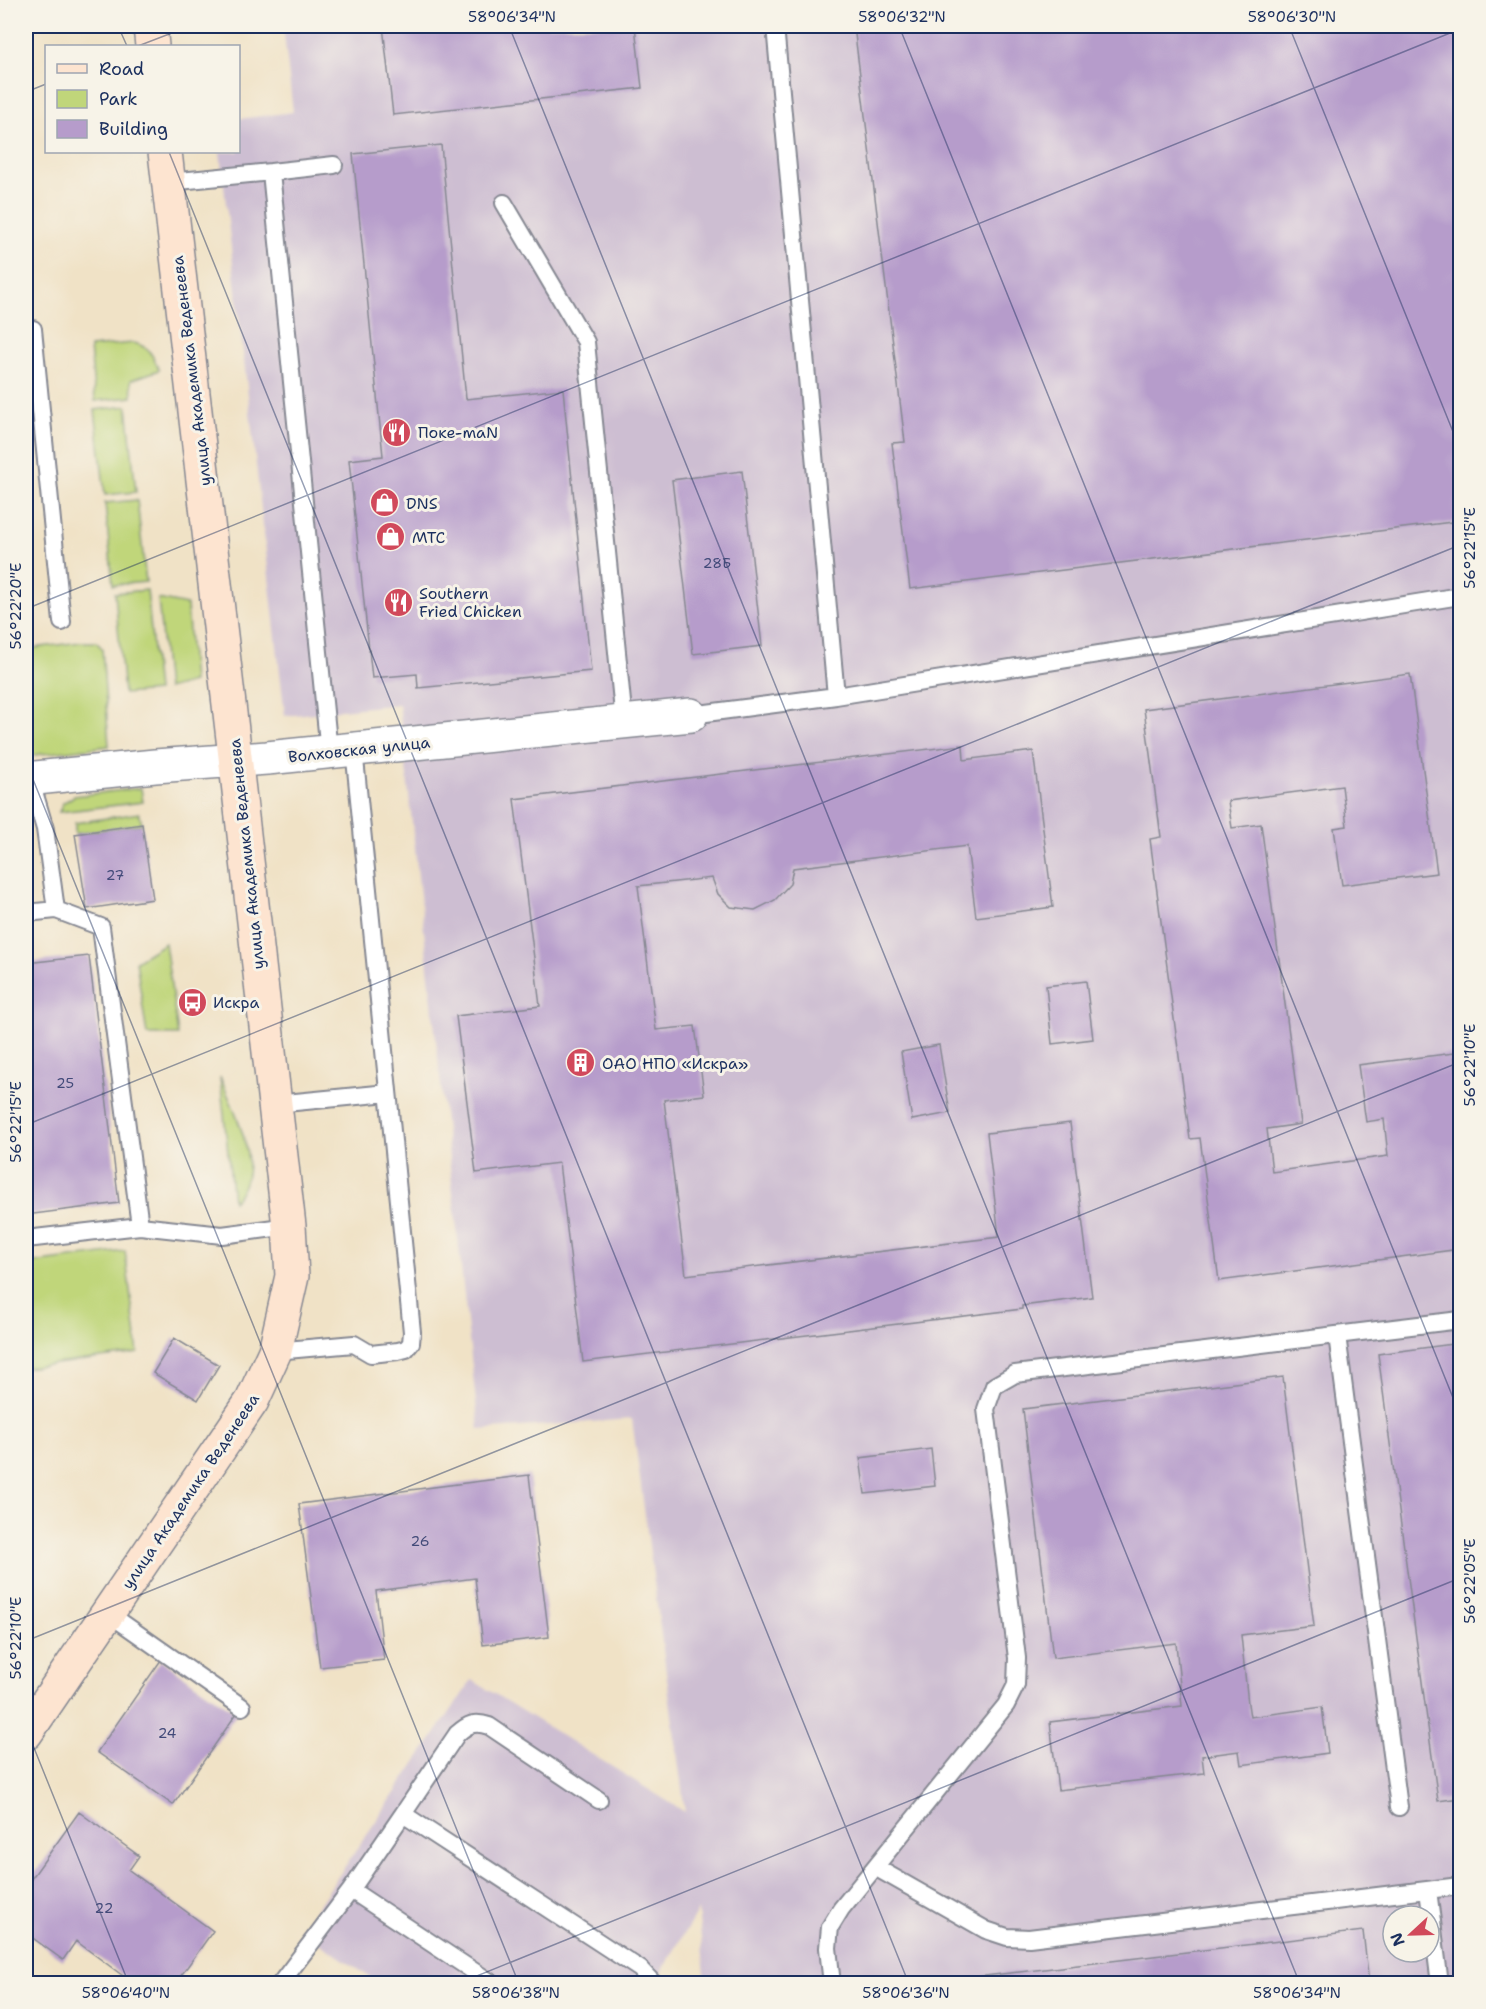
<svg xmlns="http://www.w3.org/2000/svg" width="1486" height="2009" viewBox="0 0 1486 2009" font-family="'Shantell Sans',sans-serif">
  <rect width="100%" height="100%" fill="#f7f3e8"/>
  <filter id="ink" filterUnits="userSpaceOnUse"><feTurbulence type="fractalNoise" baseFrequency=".0167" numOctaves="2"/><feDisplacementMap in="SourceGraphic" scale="12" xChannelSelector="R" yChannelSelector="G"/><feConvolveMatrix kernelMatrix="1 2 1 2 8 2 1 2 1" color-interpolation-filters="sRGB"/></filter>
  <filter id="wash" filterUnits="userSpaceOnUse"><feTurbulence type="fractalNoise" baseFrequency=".008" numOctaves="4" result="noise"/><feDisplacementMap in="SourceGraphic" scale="24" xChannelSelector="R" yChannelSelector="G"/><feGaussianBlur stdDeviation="1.35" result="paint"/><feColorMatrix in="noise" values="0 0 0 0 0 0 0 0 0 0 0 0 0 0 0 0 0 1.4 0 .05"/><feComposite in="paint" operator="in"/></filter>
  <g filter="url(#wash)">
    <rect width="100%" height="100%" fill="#f0e2c6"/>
    <path fill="#cdbed2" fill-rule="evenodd" d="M283,26H1460V1983H706L698,1910L655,1983L380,1984L301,1931L472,1680L685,1812L632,1419L479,1430L399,704L285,716L220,152H238L239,119L293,112ZM1393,1916H1429V1952H1393Z"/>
    <path fill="#c0d67a" stroke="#6e826c" stroke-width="1.5" d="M134,343C150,347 153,356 159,370L131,380L132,397L95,401L90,347Z
      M127,406L136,492L105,495L95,410Z
      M137,500L146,582L113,585L105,503Z
      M147,590L157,691L124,694L115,593Z
      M158,599L187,605L193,682L167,689Z
      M81,642H96L102,648L109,746L26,756V649Z
      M141,788L143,802L59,812L63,803L74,796Z
      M139,813L142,824L75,834V823Z
      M165,943L178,1035H147L136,961Z
      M220,1077C234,1111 267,1170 233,1201Z
      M125,1251L138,1353L26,1368V1264Z"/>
    <g id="blocks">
      <path fill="#b69ccb" d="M383,26H635L642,88L393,115Z
        M854,26H1460V521L910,589L892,443L905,442Z
        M441,145L466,399L563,389L591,671L418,688L417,674L372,678L349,460L383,456L353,154Z
        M742,471L762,646L693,654L672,480Z
        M1410,674L1437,873L1342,885L1334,828L1347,826L1342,786L1228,801L1232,828L1261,824L1301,1124L1267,1129L1272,1172L1388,1156L1384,1119L1366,1122L1358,1065L1454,1053L1460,1099V1249L1219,1281L1200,1138L1190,1139L1150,839L1161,837L1144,709Z
        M963,745L964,760L1033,751L1053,907L976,917L967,846L793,868L790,884L775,900L755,910L731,907L718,894L712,878L638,886L656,1030L695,1026L704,1095L664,1100L686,1275L999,1237L987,1133L1070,1123L1092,1297L1022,1306V1309L583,1362L559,1163L476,1173L456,1016L540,1006L514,799Z
        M142,824L153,899L87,909L75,834Z
        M89,956L119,1203L26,1215V963Z
        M1086,981L1093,1039L1052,1044L1046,986Z
        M939,1045L950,1113L912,1120L901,1052Z
        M174,1338L219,1365L198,1400L153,1373Z
        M1460,1343V1798L1438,1801L1378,1354Z
        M1283,1377L1314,1626L1241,1635L1248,1704L1250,1717L1322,1707L1328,1753L1241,1765L1239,1751L1202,1756L1204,1773L1058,1790L1050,1722L1182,1706L1176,1643L1053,1658L1023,1409Z
        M931,1449L935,1486L865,1494L860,1458Z
        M529,1475L549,1637L483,1645L475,1578L376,1591L384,1660L320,1667L299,1504Z
        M161,1660L237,1713L173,1805L97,1752Z
        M79,1812L139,1856L129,1870L213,1931L175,1984H134L76,1941L63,1960L26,1933V1886Z
        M1363,1931L1369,1984H935V1982Z"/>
    </g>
  </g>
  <g filter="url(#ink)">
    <use href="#blocks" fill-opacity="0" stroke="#868892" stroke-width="1.5"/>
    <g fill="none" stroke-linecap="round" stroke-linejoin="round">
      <defs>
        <path id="lane" d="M775,26L836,696
          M271,172L334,165
          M169,182L271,172L329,752
          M504,203L586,342L624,722
          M26,330L33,329L62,622
          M691,715L836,696L1460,596
          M56,910L101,927L140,1226L222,1235L289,1226
          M26,913L56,910L45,829L30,778
          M275,1104L388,1093
          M26,1239L140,1226
          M1337,1335L1399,1807
          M275,1351L354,1344L371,1354L398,1351L406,1349L411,1343L412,1332L354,749
          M108,1613L242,1707
          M403,1814L457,1734C468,1724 475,1721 489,1726L599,1800
          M875,1867L986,1930L1007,1937L1029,1938L1460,1886
          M1428,1890L1440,1984
          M280,1984L351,1890
          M493,1984L351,1890L403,1814L640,1969L654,1984
          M832,1984L828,1948L830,1927L841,1909L1006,1705L1016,1685L1017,1658L986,1409L994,1386L1015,1374L1460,1320"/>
        <path id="street" d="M26,779L155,766L267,758L691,715"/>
        <path id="secondary" d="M150,26L152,46
          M26,1733L252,1401L275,1351L292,1276L289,1226C247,868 208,510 165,152"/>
      </defs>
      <use href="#lane" stroke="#868892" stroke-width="20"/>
      <use href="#street" stroke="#868892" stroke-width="36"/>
      <use href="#secondary" stroke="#868892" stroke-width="36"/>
      <use href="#lane" stroke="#fff" stroke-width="16"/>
      <use href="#street" stroke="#fff" stroke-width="33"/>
      <use href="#secondary" stroke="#fde4d0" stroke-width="33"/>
    </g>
  </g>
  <path fill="none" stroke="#1b2f5e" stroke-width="1.5" stroke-opacity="0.45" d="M118,26L127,46M509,26L1300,1984M899,26L1460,1415M1289,26L1460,449M138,46L190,26M26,92L46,84M169,152L909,1984M26,609L1460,29M26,762L519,1984M26,1125L1460,545M26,1641L1460,1062M26,1728L129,1984M457,1984L1460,1578"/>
  <defs>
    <symbol id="restaurant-disc" viewBox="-11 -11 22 22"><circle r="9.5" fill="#d1495b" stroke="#f7f3e8"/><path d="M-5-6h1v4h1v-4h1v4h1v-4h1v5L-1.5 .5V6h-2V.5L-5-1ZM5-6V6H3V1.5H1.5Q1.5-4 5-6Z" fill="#fff"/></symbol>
    <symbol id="shop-disc" viewBox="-11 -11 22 22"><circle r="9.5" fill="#d1495b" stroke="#f7f3e8"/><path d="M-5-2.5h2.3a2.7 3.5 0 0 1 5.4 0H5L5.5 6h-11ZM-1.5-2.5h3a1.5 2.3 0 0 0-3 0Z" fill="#fff"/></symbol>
    <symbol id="bus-disc" viewBox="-11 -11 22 22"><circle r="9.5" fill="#d1495b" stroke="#f7f3e8"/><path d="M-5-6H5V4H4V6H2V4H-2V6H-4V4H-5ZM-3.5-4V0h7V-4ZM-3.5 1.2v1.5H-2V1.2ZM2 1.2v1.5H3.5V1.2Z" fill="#fff"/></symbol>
    <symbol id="building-disc" viewBox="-11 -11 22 22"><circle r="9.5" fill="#d1495b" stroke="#f7f3e8"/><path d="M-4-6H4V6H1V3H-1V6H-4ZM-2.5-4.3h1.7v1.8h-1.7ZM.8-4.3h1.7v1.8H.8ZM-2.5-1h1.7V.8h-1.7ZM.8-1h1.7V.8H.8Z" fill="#fff"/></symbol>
  </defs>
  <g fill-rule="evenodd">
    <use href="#restaurant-disc" x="380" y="416" width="33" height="33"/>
    <use href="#shop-disc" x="368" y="486" width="33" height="33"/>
    <use href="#shop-disc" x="374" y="520" width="33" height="33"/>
    <use href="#restaurant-disc" x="382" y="586" width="33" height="33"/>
    <use href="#bus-disc" x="176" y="986" width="33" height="33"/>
    <use href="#building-disc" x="564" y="1046" width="33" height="33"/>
  </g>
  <g text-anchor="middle" stroke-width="6" stroke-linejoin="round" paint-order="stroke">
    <g font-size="14" fill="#424a79">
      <text x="717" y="568">28Б</text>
      <text x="115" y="880">27</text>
      <text x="65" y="1088">25</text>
      <text x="420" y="1546">26</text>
      <text x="167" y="1738">24</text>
      <text x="104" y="1913">22</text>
    </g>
    <g font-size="16" fill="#1b2f5e" stroke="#f7f3e8">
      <text transform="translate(191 371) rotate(-97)" y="6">улица Академика Веденеева</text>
      <text transform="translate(359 749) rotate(-6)" y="6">Волховская улица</text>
      <text transform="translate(246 854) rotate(-96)" y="6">улица Академика Веденеева</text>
      <text transform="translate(190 1491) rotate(-56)" y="6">улица Академика Веденеева</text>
    </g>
    <g font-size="16" fill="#1b2f5e" stroke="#f7f3e8" text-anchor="start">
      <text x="418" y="438">Поке-maN</text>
      <text x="406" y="509">DNS</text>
      <text x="412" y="543">МТС</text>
      <text x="419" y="599">Southern<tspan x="419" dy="18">Fried Chicken</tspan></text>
      <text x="213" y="1008">Искра</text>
      <text x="602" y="1069">ОАО НПО «Искра»</text>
    </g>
  </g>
  <rect width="1486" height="2009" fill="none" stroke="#f7f3e8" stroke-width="66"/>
  <rect x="45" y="45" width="195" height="108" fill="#f7f3e8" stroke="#9fa5b1" stroke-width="1.5"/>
  <rect x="57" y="64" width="30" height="9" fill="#fde4d0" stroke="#9fa5b1" stroke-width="1.5"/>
  <text x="99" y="75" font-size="18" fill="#1b2f5e">Road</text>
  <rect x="57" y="90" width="30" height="18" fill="#c0d67a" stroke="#9fa5b1" stroke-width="1.5"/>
  <text x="99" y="105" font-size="18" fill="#1b2f5e">Park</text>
  <rect x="57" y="120" width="30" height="18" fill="#b69ccb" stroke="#9fa5b1" stroke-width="1.5"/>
  <text x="99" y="135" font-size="18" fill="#1b2f5e">Building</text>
  <g transform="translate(1411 1934) rotate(248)"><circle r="28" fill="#f7f3e8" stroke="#9fa5b1" stroke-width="1.5"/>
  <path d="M0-4.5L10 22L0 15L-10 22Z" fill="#d1495b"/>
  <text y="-9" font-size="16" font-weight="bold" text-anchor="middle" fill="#1b2f5e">N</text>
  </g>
  <rect x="33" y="33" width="1420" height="1943" fill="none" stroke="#1b2f5e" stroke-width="2"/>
  <g font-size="15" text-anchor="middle" fill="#1b2f5e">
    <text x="512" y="22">58°06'34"N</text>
    <text x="902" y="22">58°06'32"N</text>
    <text x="1292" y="22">58°06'30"N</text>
    <text transform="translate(1470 548) rotate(-90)" y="5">56°22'15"E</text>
    <text transform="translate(16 606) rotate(-90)" y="5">56°22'20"E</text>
    <text transform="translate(1470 1065) rotate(-90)" y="5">56°22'10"E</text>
    <text transform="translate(16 1122) rotate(-90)" y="5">56°22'15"E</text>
    <text transform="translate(1470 1581) rotate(-90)" y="5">56°22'05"E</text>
    <text transform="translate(16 1638) rotate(-90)" y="5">56°22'10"E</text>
    <text x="126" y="1998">58°06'40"N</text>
    <text x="516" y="1998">58°06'38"N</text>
    <text x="906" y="1998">58°06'36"N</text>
    <text x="1297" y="1998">58°06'34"N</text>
  </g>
</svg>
